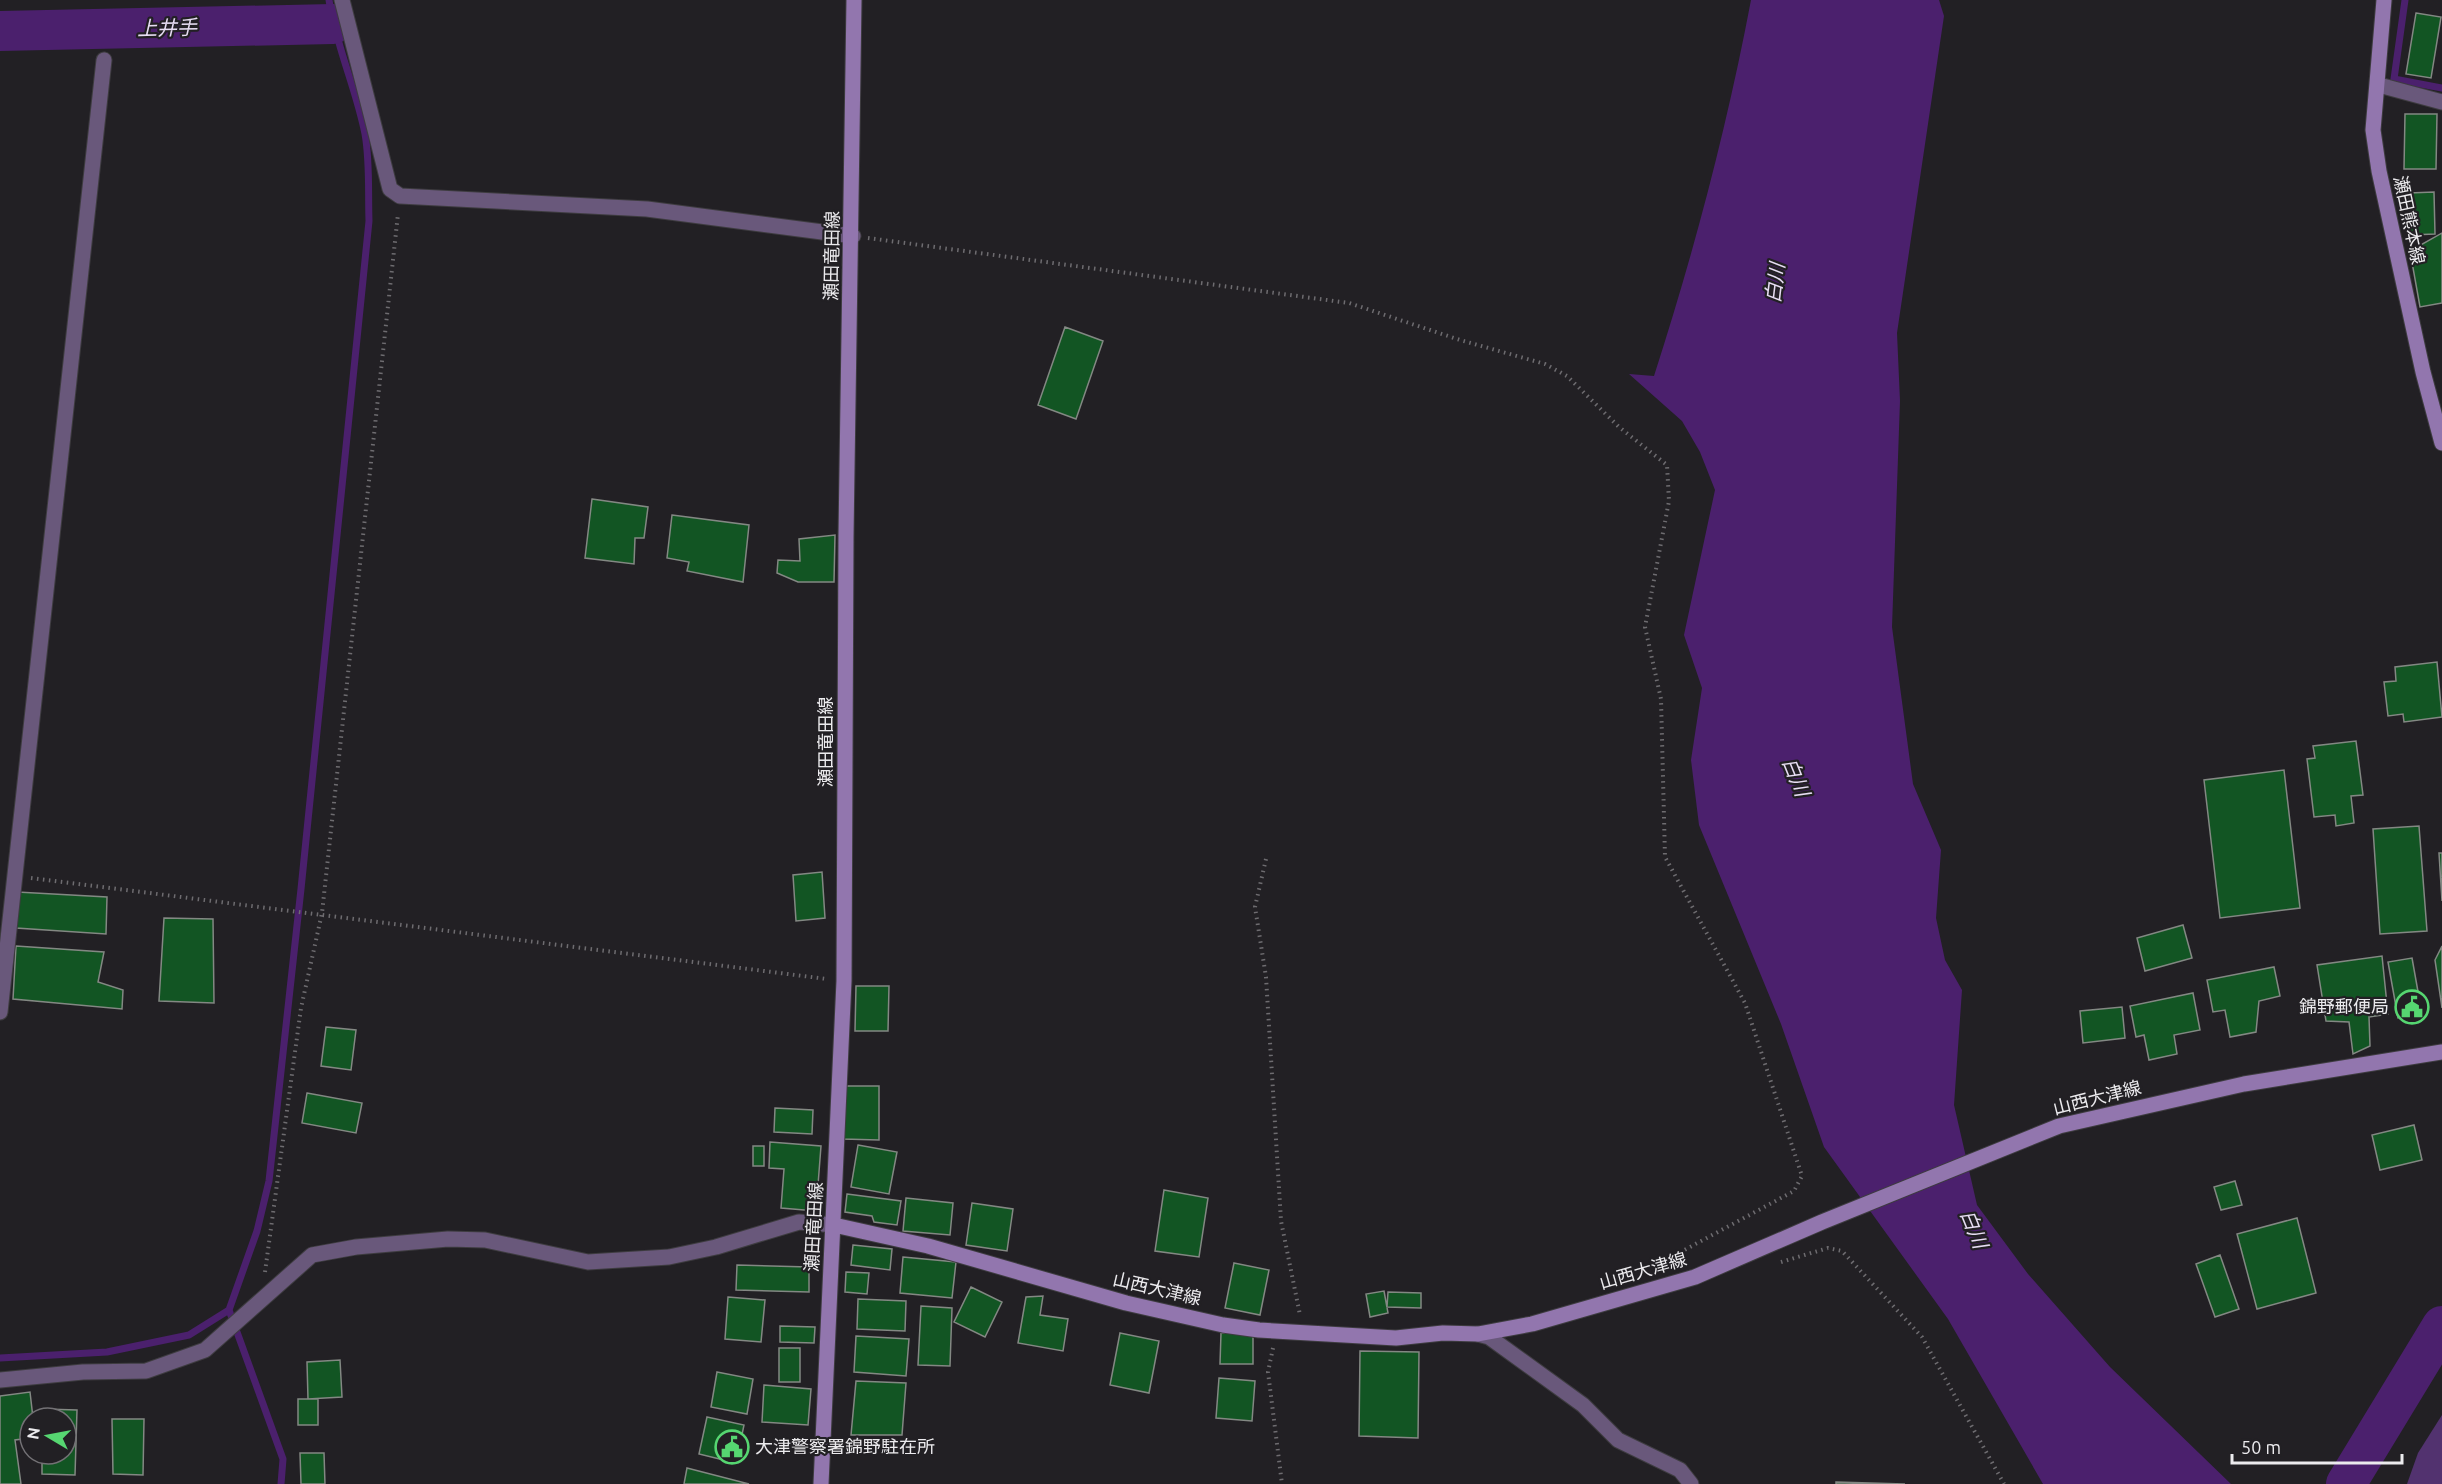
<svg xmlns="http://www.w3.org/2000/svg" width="2442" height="1484" viewBox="0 0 2442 1484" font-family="Ubuntu,'Noto Sans JP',sans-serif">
  <rect width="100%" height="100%" fill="#222024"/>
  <path fill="#52326f" d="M2442,1415V1484H2407L2418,1453Z"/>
  <path fill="#4b206d" d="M1751,0H1939L1944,16L1897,333L1900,401L1892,627L1913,784L1941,850L1936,918L1945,960L1962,990L1954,1105L1977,1205L2028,1274L2110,1367L2231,1484H2043L1948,1319L1824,1147L1781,1024L1699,825L1691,760L1702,688L1684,635L1715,490L1700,452L1682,421L1629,374L1654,376C1694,252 1727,127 1751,0Z"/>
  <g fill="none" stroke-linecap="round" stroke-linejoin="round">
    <path stroke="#4b206d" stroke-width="7" d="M2405,0L2394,79L2442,88
      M0,1358L107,1352L189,1335L229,1310
      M281,1484L283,1459L229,1310L257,1231L269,1181L301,889L369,221C368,193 370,162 365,134C356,88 336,46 329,0"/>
    <path stroke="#4b206d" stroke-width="40" d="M0,31L333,24
      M2346,1484L2442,1326"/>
  </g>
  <path fill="#125523" stroke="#838883" stroke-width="1.5" d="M2416,13L2441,17L2431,78L2406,74Z
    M2405,114H2437L2436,169H2404Z
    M2434,192L2435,234L2410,235L2409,193Z
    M2442,233V303L2420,307L2410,251Z
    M1065,327L1103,341L1076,419L1038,405Z
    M592,499L648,507L644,538H635L634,564L585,558Z
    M672,515L749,525L743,582L687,571L689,562L667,558Z
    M835,535L834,582H798L777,573L778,560L800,561L799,539Z
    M2437,662L2442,717L2404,722L2403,714L2388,716L2384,682L2396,681L2395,667Z
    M2356,741L2363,795L2351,796L2354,823L2336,826L2335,815L2314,817L2307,759L2315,758L2313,746Z
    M2284,770L2300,908L2220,918L2204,780Z
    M2419,826L2427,931L2380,934L2373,829Z
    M2439,853H2442V901Z
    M822,872L825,918L796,921L793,875Z
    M17,892L107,897L106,934L16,928Z
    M164,918L213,919L214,1003L159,1001Z
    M2183,925L2192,958L2145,971L2137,938Z
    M16,946L104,952L98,982L123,990L122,1009L13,999Z
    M2442,946V1008L2435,960Z
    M2382,956L2388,1014L2369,1017L2370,1046L2353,1054L2349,1022L2326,1021L2317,965Z
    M2412,958L2422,1014L2398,1018L2388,962Z
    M2274,967L2280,996L2259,1001L2256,1032L2230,1037L2225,1010L2213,1012L2207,980Z
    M856,986H889L888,1031H855Z
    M2193,993L2200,1030L2174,1035L2177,1054L2149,1060L2144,1035L2136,1037L2130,1006Z
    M2122,1007L2125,1038L2083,1043L2080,1011Z
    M326,1027L356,1030L351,1070L321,1066Z
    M844,1086H879V1140L843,1139Z
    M307,1093L362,1103L356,1133L302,1123Z
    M775,1108L813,1110L812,1134L774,1132Z
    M2414,1125L2422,1160L2380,1170L2372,1135Z
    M770,1142L821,1146L816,1211L781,1208L784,1169L769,1168Z
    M858,1145L897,1152L889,1194L851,1187Z
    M753,1146H764V1166H753Z
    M2235,1181L2242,1205L2221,1210L2214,1187Z
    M1164,1190L1208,1198L1199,1257L1155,1251Z
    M847,1194L901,1201L897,1225L874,1222L872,1216L845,1212Z
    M906,1198L953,1203L950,1235L903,1231Z
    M972,1203L1013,1209L1007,1251L966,1245Z
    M2297,1218L2316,1293L2257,1309L2237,1234Z
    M853,1245L892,1249L890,1270L851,1265Z
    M2220,1255L2239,1309L2215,1317L2196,1264Z
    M903,1257L956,1262L952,1298L900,1293Z
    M1234,1263L1269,1270L1260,1315L1225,1308Z
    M737,1265L809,1267V1292L736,1290Z
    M846,1272L869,1273L867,1294L845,1292Z
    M971,1287L1002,1302L985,1337L954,1322Z
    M1384,1291L1388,1313L1370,1317L1366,1294Z
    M1388,1292L1421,1293V1308L1387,1307Z
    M1043,1296L1040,1315L1068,1319L1063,1351L1018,1343L1026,1297Z
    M728,1297L765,1300L761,1342L725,1339Z
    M858,1299L906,1301L905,1331L857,1329Z
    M921,1306L952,1308L950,1366L918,1365Z
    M780,1326L815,1327L814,1343L780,1342Z
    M1120,1333L1159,1341L1149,1393L1110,1385Z
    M1221,1333H1253V1364H1220Z
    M856,1336L909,1339L906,1376L854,1372Z
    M779,1348H800V1382H779Z
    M1360,1351L1419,1352L1418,1438L1359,1436Z
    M340,1360L342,1397L308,1399L307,1362Z
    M717,1372L753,1379L747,1414L711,1407Z
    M1219,1378L1255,1381L1252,1421L1216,1418Z
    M856,1381L906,1383L902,1435H851Z
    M764,1385L811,1389L808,1425L762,1422Z
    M30,1392L33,1418H30V1438L15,1440L21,1484H0V1396Z
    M298,1399H318V1425H298Z
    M43,1409L77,1410L75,1475L42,1474V1454H66V1418H43Z
    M707,1417L744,1425L736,1463L699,1454Z
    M112,1419H144L143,1475L113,1474Z
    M300,1453H324L325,1484H301Z
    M687,1468L749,1484H684Z
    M1836,1482L1905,1484H1836Z"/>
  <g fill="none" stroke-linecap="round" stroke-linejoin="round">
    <defs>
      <path id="minor" d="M342,0L390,189L400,196L647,209L853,236
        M2379,85L2442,102
        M0,1012L104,60
        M1478,1334L1489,1337L1583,1405L1618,1440L1680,1470L1691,1484
        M0,1380L83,1372L146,1371L205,1350L312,1255L356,1247L448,1239L485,1240L588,1262L669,1257L716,1247L799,1222L834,1225"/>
      <path id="secondary" d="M2384,0L2373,130L2379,171L2423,372L2442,443
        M834,1225L928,1246L1126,1303L1223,1325L1259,1330L1396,1338L1443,1333L1478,1334L1532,1324L1695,1277L1822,1222L2059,1126L2244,1084L2442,1052
        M821,1484L844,981L846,536L854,0"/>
    </defs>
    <use href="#minor" stroke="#3e3c40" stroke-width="17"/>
    <use href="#secondary" stroke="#3e3c40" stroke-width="17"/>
    <path stroke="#6e6c70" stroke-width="4" stroke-dasharray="1.5 4.5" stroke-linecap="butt" d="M868,238L1349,303L1460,340L1545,364L1567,376L1619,427L1667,465L1669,501L1645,627L1661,699L1665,857L1745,1003L1802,1176L1794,1191L1677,1254L1671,1265
      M1266,859L1255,907L1266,977L1281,1221L1300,1315
      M31,878L827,979
      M1781,1262L1828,1248L1842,1251L1922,1337L2004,1484
      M265,1272L301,1008L322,913L398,214
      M1273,1348L1268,1372L1282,1484"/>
    <use href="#minor" stroke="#69587b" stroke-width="15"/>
    <use href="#secondary" stroke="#9276ae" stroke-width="15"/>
  </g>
  <defs>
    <symbol id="civic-ring" viewBox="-11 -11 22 22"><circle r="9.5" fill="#222024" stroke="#56d671" stroke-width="1.5"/><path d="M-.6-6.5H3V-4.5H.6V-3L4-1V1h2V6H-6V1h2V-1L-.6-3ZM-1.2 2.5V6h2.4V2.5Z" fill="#56d671"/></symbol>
  </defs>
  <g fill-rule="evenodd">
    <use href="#civic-ring" x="2393" y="988" width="38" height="38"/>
    <use href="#civic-ring" x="713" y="1428" width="38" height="38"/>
  </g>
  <g text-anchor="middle" stroke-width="4.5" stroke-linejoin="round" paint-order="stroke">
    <g font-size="18" fill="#ecebee" stroke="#222024">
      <text transform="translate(2409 220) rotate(78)" y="6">瀬田熊本線</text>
      <text transform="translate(832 256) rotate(-89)" y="6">瀬田竜田線</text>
      <text transform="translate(826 742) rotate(-90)" y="6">瀬田竜田線</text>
      <text transform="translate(2097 1098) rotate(-14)" y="6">山西大津線</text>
      <text transform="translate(814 1227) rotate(-87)" y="6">瀬田竜田線</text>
      <text transform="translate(1643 1271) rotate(-16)" y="6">山西大津線</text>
      <text transform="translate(1157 1289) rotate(13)" y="6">山西大津線</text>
    </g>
    <g font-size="18" fill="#ecebee" stroke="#222024" text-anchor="end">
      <text x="2389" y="1013">錦野郵便局</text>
      <text x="755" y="1453" text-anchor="start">大津警察署錦野駐在所</text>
    </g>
    <g font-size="20" font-style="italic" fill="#e7ddf3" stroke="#222024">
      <text transform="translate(167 28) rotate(-1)" y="7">上井手</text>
      <text transform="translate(1775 283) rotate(-83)" y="7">白川</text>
      <text transform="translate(1796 777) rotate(68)" y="7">白川</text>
      <text transform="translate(1974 1229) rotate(68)" y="7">白川</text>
    </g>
  </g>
  <g transform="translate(48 1436) rotate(280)"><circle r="28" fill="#222024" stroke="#737175" stroke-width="1.5"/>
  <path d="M0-4.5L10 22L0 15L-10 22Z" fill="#56d671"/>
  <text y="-9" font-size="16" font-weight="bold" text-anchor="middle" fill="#ecebee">N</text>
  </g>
  <path d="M2232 1454v9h170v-9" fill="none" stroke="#ecebee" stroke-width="3"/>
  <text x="2241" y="1454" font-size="18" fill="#ecebee" stroke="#222024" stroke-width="4.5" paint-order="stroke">50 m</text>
</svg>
